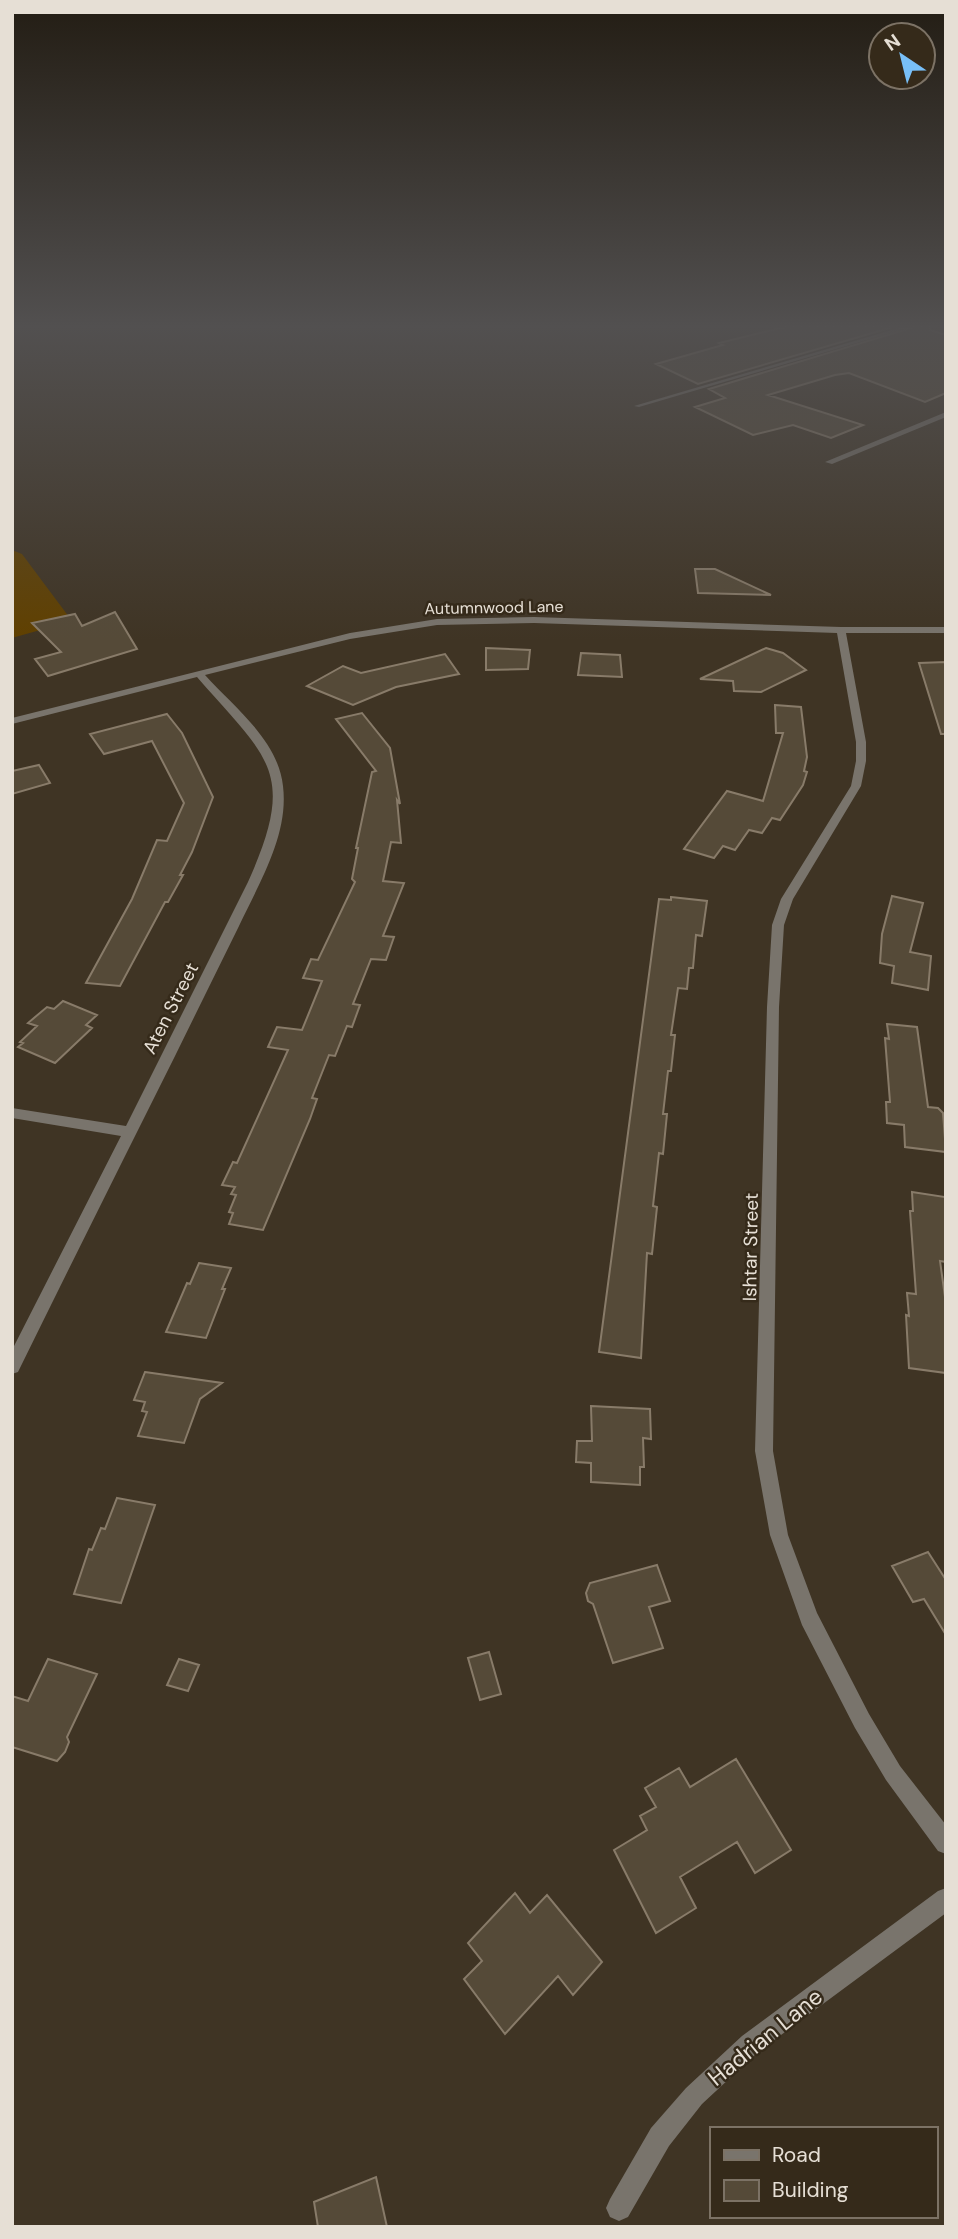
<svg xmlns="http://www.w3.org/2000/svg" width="958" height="2239" viewBox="0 0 958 2239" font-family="'DM Sans',sans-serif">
  <rect width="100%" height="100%" fill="#3f3424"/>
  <path fill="#604000" d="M12,550L22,554L72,621L12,638Z"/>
  <path fill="#554a38" stroke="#887b69" stroke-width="2" d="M785,327H893L698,384L656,364L723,345L719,343Z
    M914,327H930V330L946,335V393L925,402L849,373L835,375L768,395L863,425L831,438L793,425L753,435L695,407L725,398L709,389Z
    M695,569H715L771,595L698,593Z
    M115,612L137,649L48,676L35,659L61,652L32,623L75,614L82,626Z
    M486,648L530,650L528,669L486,670Z
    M766,648L783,653L806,670L761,692L734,691L733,681L700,679Z
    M581,653L620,655L622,677L578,675Z
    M445,654L459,674L396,687L353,705L307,686L343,666L361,673Z
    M946,662V734H941L919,663Z
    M775,705L801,707L807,757L804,771L807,772L803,785L780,820L772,818L762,833L749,830L735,850L723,846L714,858L684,849L727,791L763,801L783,733H776Z
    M362,713L390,748L400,804L397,800L401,843L391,842L383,881L404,883L383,936L394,937L386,960L371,959L353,1004L360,1005L352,1027L347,1026L335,1056L329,1055L312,1098L317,1099L310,1119L263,1230L229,1224L233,1213L229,1212L236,1195L231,1194L235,1187L222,1185L233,1162L237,1163L288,1050L268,1047L277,1027L302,1030L322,981L303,978L311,959L318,960L355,882L352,879L358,848H356L372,772L376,771L336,719Z
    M167,714L182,733L213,797L192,852L180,875H183L168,902H165L120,986L86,983L132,899L157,840L167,841L184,803L152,741L104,754L90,734Z
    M39,765L50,783L12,794V771Z
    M892,896L923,903L910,952L931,956L928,990L892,983L894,966L880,963L882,934Z
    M671,897L707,901L702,936L696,935L693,968H689L687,989L678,988L671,1035H675L671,1071H668L663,1114H667L663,1154L659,1153L653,1206L657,1207L652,1254L647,1253L641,1358L599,1352L659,899L671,900Z
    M63,1001L97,1015L86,1025L92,1028L55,1063L18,1047L23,1043L20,1042L37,1026L28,1023L47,1007L54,1009Z
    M887,1024L917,1027L928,1107L938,1108L943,1113L946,1152L905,1147L904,1125L887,1123L886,1102H890L885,1038L889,1039Z
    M912,1192L945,1197L946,1262L940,1261L946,1304V1373L909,1368L906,1315L909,1316L907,1293L916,1294L910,1211H913Z
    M199,1263L231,1268L222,1289H225L206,1338L166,1332L187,1283L190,1284Z
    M145,1372L222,1383L200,1399L184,1443L138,1436L147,1412L142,1411L145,1402L134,1400Z
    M591,1406L650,1409L651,1439L643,1438L644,1467H640V1485L591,1482V1463L576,1462L577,1441H592Z
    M117,1498L155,1505L121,1603L74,1594L89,1549L92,1550L101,1528L105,1529Z
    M928,1552L946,1580V1635L924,1599L913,1602L892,1566Z
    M657,1565L670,1601L649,1607L663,1648L613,1663L593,1604L588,1601L586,1593L590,1583Z
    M489,1652L501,1694L480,1700L468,1658Z
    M48,1659L97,1674L67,1737L69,1742L65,1752L57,1761L12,1747V1696L28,1701Z
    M179,1659L199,1665L188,1691L167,1685Z
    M736,1759L791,1850L755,1873L737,1842L680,1877L696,1908L656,1933L614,1850L647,1830L640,1816L656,1807L645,1788L679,1768L690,1787Z
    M515,1893L530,1913L547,1895L602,1962L573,1995L558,1976L505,2034L464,1979L482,1961L468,1943Z
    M376,2177L387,2227H318L314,2202Z"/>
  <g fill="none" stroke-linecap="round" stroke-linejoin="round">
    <path fill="#79746c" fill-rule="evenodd" d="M902,327H911L639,407L634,406Z
      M946,412V417L832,464L825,462Z
      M534,617L841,627H946V633H846L866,742V761L861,786L793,899L784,925L779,1007L773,1451L788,1535L817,1613L869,1714L900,1766L946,1825V1854L938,1851L886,1780L855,1728L802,1625L770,1535L755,1451L767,1007L772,925L781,899L851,786L856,761V742L837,633L534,623L437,625L350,639L205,675C234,707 278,740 283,786C289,835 259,883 239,926C218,969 197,1011 176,1054C123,1160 70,1266 18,1372L12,1374V1350L121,1136L12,1118V1108L126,1126L248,882C298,771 268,759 197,677L12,724V718L350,633L437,619Z
      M946,1888V1913L758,2052L702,2104L669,2146L628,2217L619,2221L610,2217L606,2208L610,2199L651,2128L686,2088L742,2036L938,1891Z"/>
  </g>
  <linearGradient id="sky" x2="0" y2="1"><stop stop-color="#231d14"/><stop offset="0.51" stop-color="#525050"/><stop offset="1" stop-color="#525050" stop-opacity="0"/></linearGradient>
  <rect width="958" height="640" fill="url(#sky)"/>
  <g text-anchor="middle" stroke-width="5" stroke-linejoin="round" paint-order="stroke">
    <g font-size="16" fill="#e6dfd5" stroke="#352a1a">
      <text transform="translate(494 607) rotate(-1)" y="6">Autumnwood Lane</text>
    </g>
    <g font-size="19" fill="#e6dfd5" stroke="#352a1a">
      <text transform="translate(170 1008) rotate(-63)" y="7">Aten Street</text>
      <text transform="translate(750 1247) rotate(-89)" y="7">Ishtar Street</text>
    </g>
    <g font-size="23" fill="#e6dfd5" stroke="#352a1a">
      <text transform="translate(765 2037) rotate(-39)" y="8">Hadrian Lane</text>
    </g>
  </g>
  <rect width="958" height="2239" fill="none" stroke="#e6dfd5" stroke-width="28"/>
  <rect x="710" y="2127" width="228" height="91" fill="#352a1a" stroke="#7c7265" stroke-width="2"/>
  <rect x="724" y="2150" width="35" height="10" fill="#79746c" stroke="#7c7265" stroke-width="2"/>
  <text x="772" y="2162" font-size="21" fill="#e6dfd5">Road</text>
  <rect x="724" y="2180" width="35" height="21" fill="#554a38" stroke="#7c7265" stroke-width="2"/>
  <text x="772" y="2197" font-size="21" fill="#e6dfd5">Building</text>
  <g transform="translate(902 56) rotate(325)"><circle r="33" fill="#352a1a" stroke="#7c7265" stroke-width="2"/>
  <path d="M0-5L12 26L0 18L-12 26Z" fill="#78bff7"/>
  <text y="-10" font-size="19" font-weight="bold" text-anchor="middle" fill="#e6dfd5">N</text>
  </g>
</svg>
